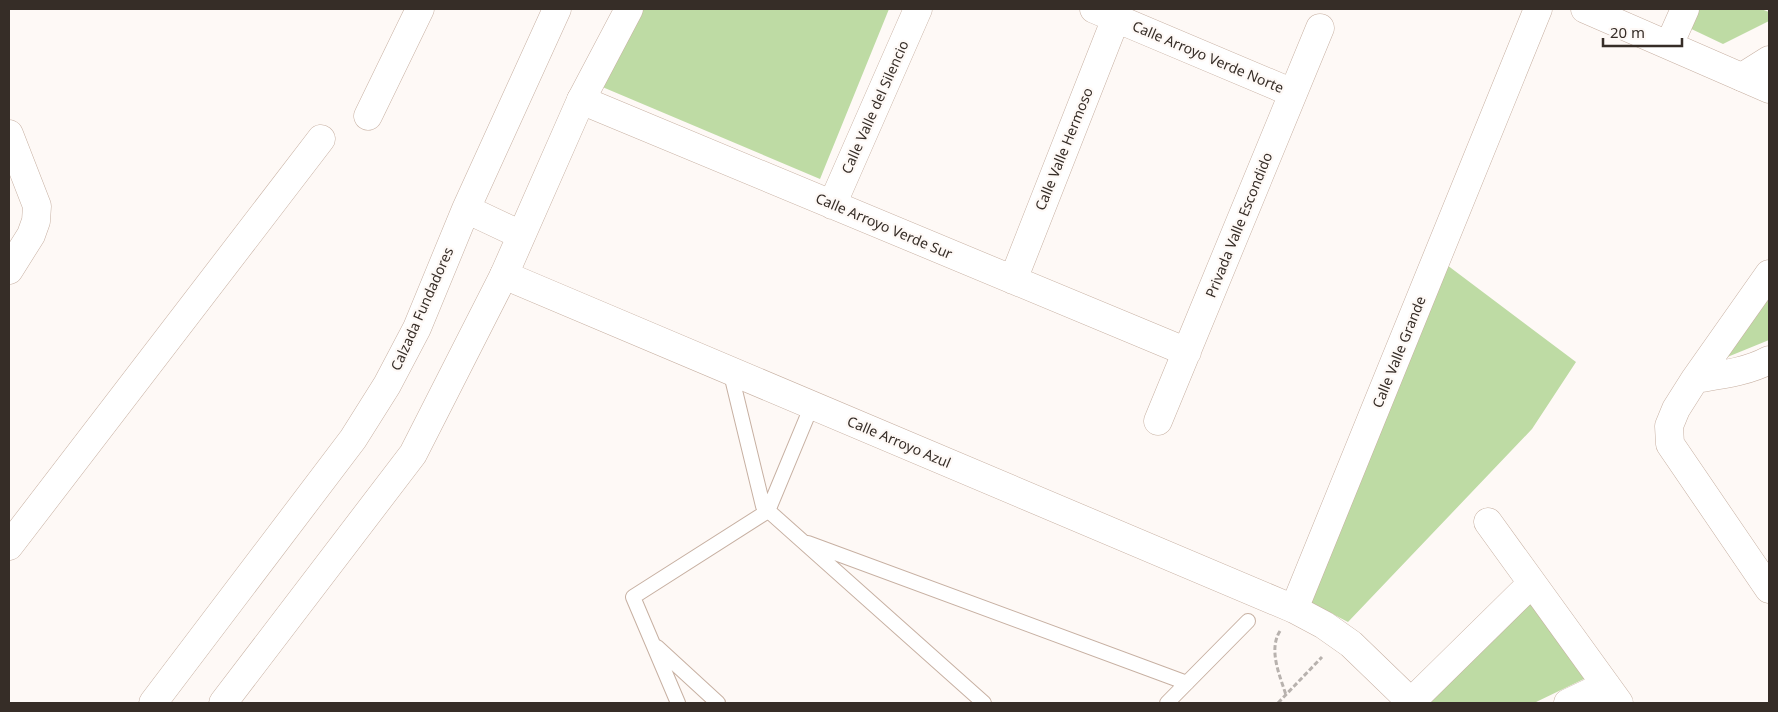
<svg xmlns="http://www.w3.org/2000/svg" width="1778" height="712" viewBox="0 0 1778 712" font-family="'Noto Sans',sans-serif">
  <rect width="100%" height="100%" fill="#fef9f6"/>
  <path fill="#bedba4" d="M638,9H889L820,179L600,86Z
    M1691,9H1761L1769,12V21L1723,44L1683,25Z
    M1447,265L1576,362L1532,429L1348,622L1304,599Z
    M1769,292V340L1720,360Z
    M1530,598L1588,677L1534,703H1420Z"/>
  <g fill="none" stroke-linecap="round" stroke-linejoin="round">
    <defs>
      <path id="service" d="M730,370L763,506L984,703
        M808,543L1187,683
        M657,647L718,703
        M678,703L633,597L768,511L812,405
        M1167,703L1248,621"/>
      <path id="minor" d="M1094,9L1293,93
        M1742,77L1769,60
        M581,100L1187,352
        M368,116L420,9
        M9,134L37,206L36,221L31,235L9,270
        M832,205L918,9
        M1769,274L1695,379L1676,409L1669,426L1670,444L1769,589
        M504,275L1294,609L1324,625L1351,644L1411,702
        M1013,280L1116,18
        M1695,379C1720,375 1747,372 1769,360
        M1158,421L1320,28
        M1488,522L1619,703
        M9,546L321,139
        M1294,609L1538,9
        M1410,703L1532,583
        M1568,703L1606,685"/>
      <path id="tertiary" d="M1585,9L1769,89
        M1669,45L1685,9"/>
      <path id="secondary" d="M466,209L521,235
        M153,703L353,439L387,385L417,328L466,209L557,9
        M223,703L413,454L504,275L581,100L629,9"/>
    </defs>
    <use href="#service" stroke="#c7b0a2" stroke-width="16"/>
    <use href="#minor" stroke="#c7b0a2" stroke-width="29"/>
    <use href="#tertiary" stroke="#c7b0a2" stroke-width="29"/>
    <use href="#secondary" stroke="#c7b0a2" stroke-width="29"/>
    <path stroke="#b8b2ae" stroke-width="3" stroke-dasharray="5 2.5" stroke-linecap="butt" d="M1280,631C1268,650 1280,676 1286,695
      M1278,703L1322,657"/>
    <use href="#service" stroke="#fff" stroke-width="14"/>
    <use href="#minor" stroke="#fff" stroke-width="28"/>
    <use href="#tertiary" stroke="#fff" stroke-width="28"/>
    <use href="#secondary" stroke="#fff" stroke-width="28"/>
  </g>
  <g text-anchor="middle" stroke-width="4.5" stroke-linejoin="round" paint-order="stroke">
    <g font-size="14" fill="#362d27" stroke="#fef9f6">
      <text transform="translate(1208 57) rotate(23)" y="5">Calle Arroyo Verde Norte</text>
      <text transform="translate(875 107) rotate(-66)" y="5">Calle Valle del Silencio</text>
      <text transform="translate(1064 149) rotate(-68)" y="5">Calle Valle Hermoso</text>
      <text transform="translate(1239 225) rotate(-68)" y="5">Privada Valle Escondido</text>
      <text transform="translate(884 226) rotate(23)" y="5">Calle Arroyo Verde Sur</text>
      <text transform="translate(422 309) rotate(-66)" y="5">Calzada Fundadores</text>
      <text transform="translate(1399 352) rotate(-68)" y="5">Calle Valle Grande</text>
      <text transform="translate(899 442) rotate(23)" y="5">Calle Arroyo Azul</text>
    </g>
  </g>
  <rect width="1778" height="712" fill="none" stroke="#362d27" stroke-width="20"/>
  <path d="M1603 38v8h79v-8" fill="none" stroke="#362d27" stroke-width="2.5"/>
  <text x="1610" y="38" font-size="15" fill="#362d27" stroke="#fef9f6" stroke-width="4" paint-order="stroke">20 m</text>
</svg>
